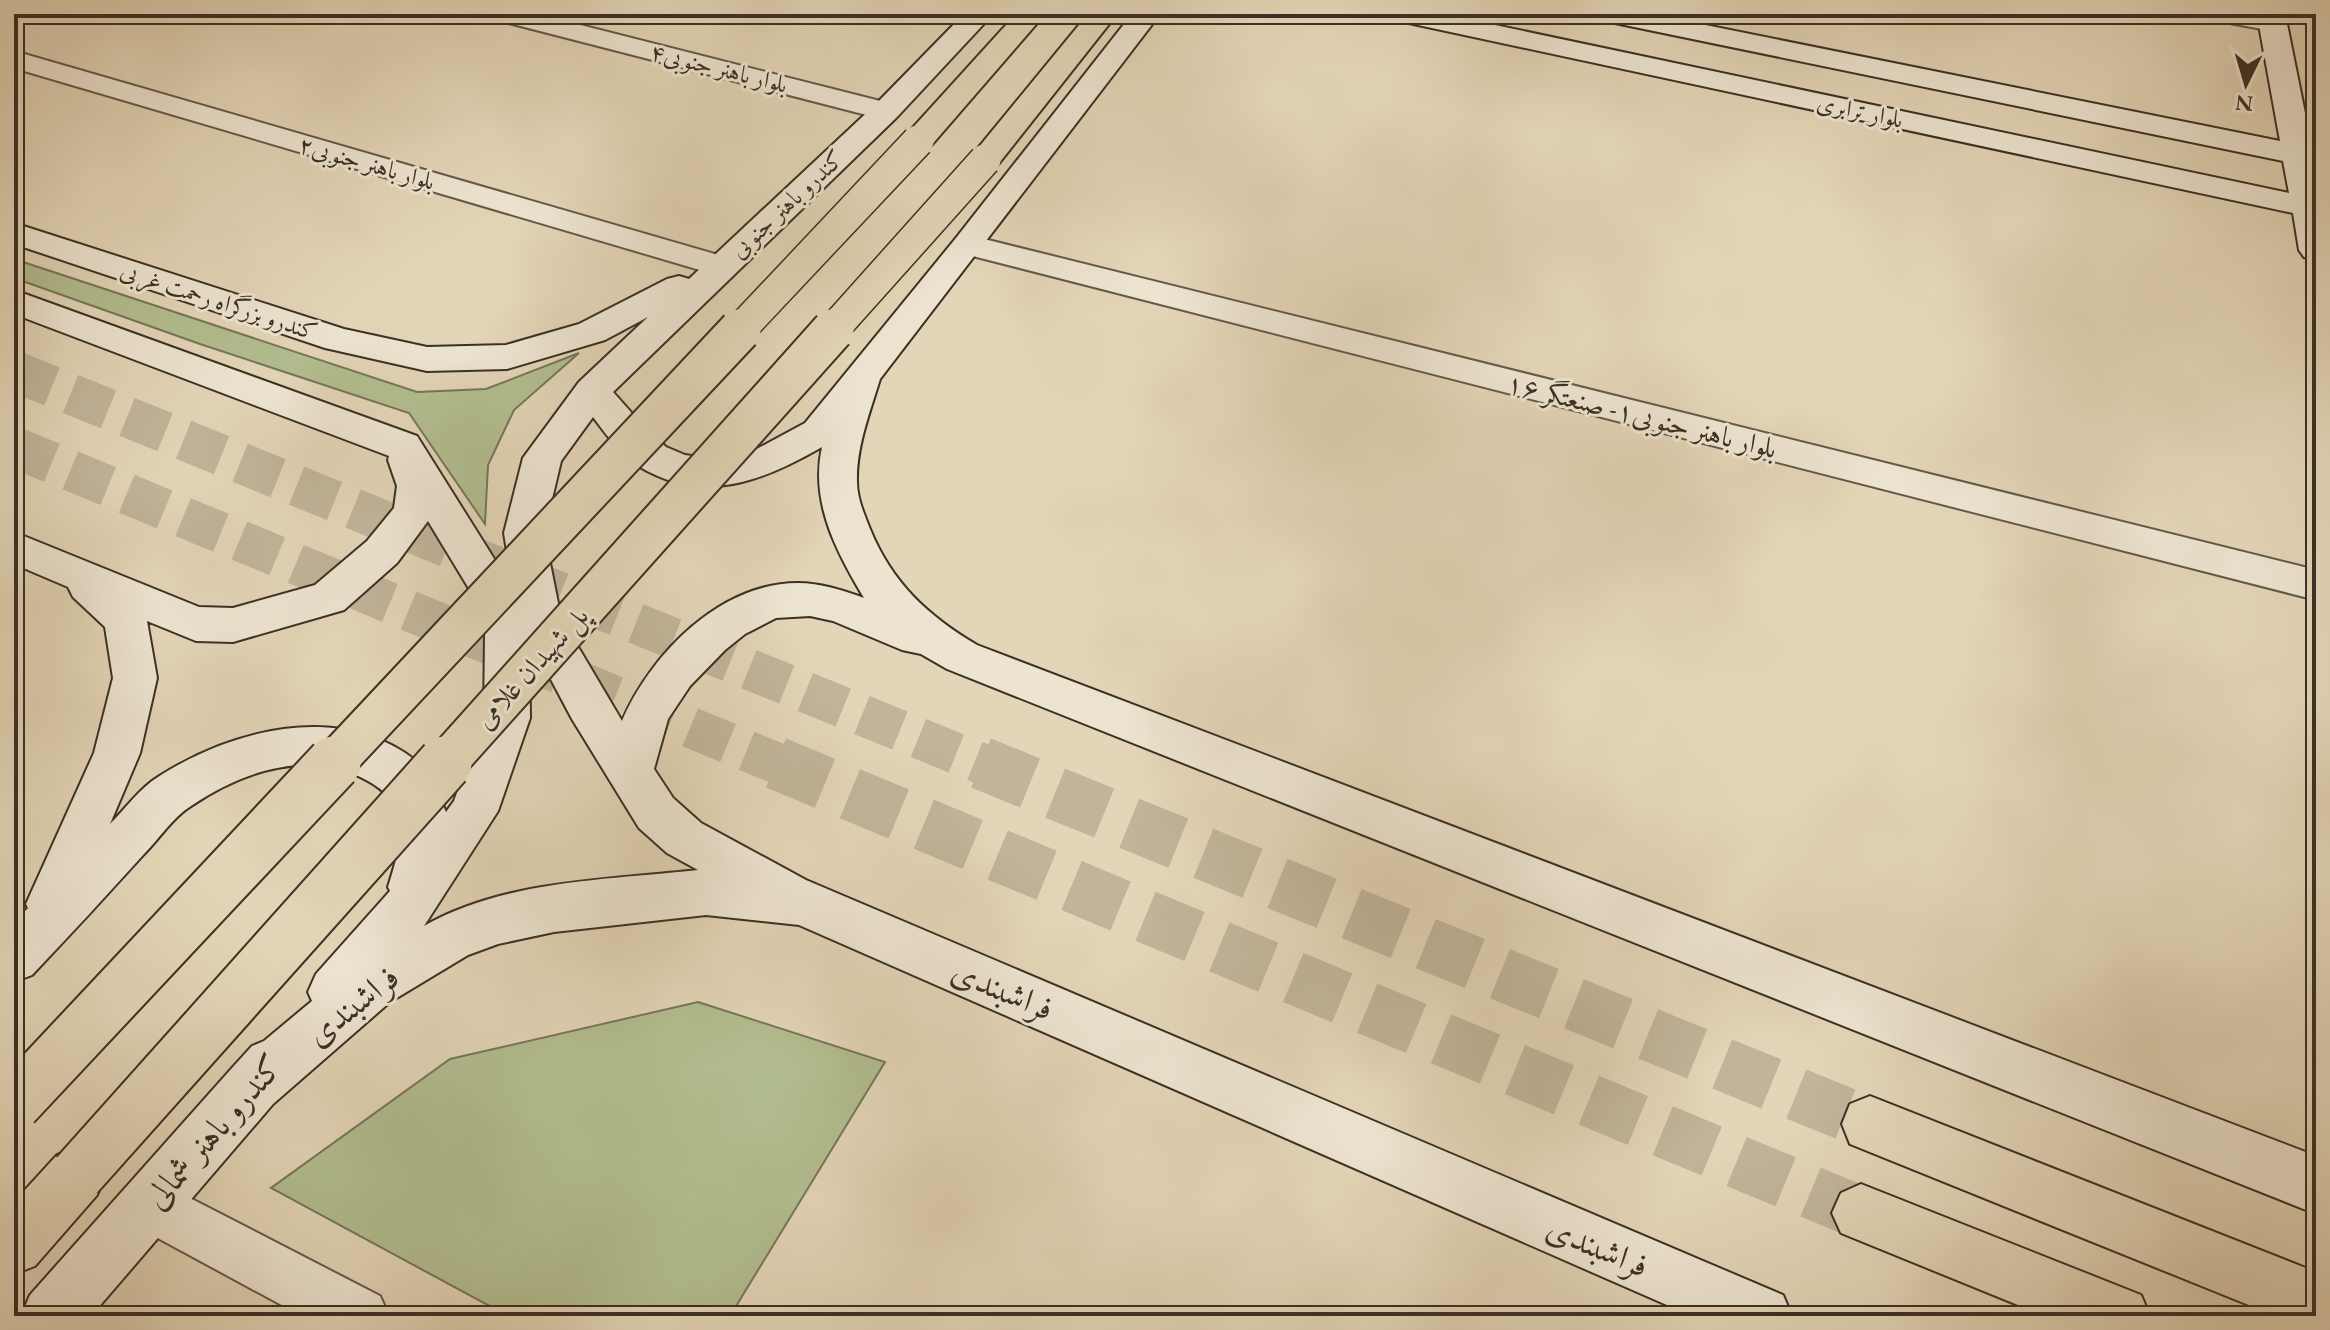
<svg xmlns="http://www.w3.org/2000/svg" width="2330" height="1330" viewBox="0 0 2330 1330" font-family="'EB Garamond',Amiri,serif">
  <rect width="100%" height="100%" fill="#e3d5b7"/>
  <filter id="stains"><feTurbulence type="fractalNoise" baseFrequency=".0025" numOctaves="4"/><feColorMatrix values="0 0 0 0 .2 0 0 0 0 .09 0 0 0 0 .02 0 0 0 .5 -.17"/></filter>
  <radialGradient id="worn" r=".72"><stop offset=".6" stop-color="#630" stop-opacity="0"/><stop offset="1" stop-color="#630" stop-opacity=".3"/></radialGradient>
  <path fill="#b2bd8f" stroke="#76765a" stroke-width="2" d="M14,259L417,392L486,389L579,353L514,410L488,465L485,524L409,413L200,344L14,278Z
    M698,1002L885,1062L730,1316H508L271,1188L450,1059Z"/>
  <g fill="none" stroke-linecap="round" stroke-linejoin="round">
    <path stroke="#c1b49a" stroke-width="41" stroke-dasharray="41 20" stroke-linecap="butt" d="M14,371L985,765
      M14,447L781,765"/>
    <path stroke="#c1b49a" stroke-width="53" stroke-dasharray="53 27" stroke-linecap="butt" d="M776,763L1861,1213
      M981,763L1870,1124"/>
    <defs>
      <path id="street" d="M493,14H537L896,105L900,111L896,117L886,120L497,20Z
        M2209,14H2267L2282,17L2286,23L2282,29L2273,31L2213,20Z
        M14,51L732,259L737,266L732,273L721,276L710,273L14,68Z
        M968,235L2316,570V600L957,252L952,245L957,238Z
        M149,1177L380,1296L389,1316H302L130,1223L122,1204L130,1185Z"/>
      <path id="secondary" d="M964,14H993L897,117L613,392L646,429L666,447L685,455L719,460L753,451L805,423L956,238L1132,14H1160L880,379C870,412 856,447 857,482C857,498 864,514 870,529C892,583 928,616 977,645L2316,1156V1214L947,669L921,654L902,650L833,621L810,616L776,618L745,634L725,650L690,686L668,719L654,769L673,798L701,823L806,880L1783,1295L1792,1316H1692L799,925L706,915L554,932L498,944L468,955L390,1002L273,1104L91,1316H21L30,1295L232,1068L252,1046L264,1041L312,1001L308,992L316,974L390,891L388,887C401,845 414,806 368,781C309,748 243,771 191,806C173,817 159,839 144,854C107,895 70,935 32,975L14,982V922L28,908L26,904L94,753L113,678L105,627L73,597L68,587L14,564V532L199,607L233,608L315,585L367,541L394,508L397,486L388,460L389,456L14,314V290L417,436L503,573L515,601L504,533L523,458L579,382L648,317L605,340L507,369L427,371L325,348L14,244V223L344,329L427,347L506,345L579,324L667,279L679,276L689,279L875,105ZM593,417C606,434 621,456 640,467C704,505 763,481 822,447C810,502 836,551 864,598C842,590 820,583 798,583C720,583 651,654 622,721L561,618L544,533L561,461ZM428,521L468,587L485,635L484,718L454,801L446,812C439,796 428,770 415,760C339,701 231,730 158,777C140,788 125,809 110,824L140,753L157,678L147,621L196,641L233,642L344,610L397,563ZM529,638L572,719L639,828L667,853L698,870C608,880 504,880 424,926L498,811L530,718Z
        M1390,14H1443L2289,193L2283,161L1610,22L1600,20L1596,14H1651L2280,141L2257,14H2285L2312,148L2316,149V260L2304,257L2299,250L2293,213L1404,22L1394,20Z"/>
      <path id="primary" d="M1016,14H1045L929,148L918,150L907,148L903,141L907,134Z
        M1088,14H1117L996,167L985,169L974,167L969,160L974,153Z
        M1870,1096L2316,1272V1316H2276L1850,1144L1842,1124L1850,1104Z
        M77,1147L97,1155L105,1175L97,1195L35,1266L14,1274V1202L57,1155Z
        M1861,1184L2141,1295L2150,1316H2045L1841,1233L1832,1213L1841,1193Z"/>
    </defs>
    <use href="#street" stroke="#65594a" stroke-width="4"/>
    <use href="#secondary" stroke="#3b3025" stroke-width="4"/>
    <use href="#primary" stroke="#3b3025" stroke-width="4"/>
    <use href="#street" fill="#ede4d0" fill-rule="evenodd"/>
    <use href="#secondary" fill="#ede4d0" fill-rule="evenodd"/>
    <use href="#primary" fill="#e3d5b7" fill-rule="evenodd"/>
    <defs>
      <path id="primary-bridge-far2" d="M738,332L918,141
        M831,332L985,160"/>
      <path id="primary-bridge-far1" d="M332,765L740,330
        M444,765L833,330"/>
      <path id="primary-bridge" d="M14,1104L334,763
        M77,1175L445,763"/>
    </defs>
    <use href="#primary-bridge-far2" stroke="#3b3025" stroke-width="34" stroke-linecap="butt"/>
    <use href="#primary-bridge-far1" stroke="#3b3025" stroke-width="45" stroke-linecap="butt"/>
    <use href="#primary-bridge" stroke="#3b3025" stroke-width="57" stroke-linecap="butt"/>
    <use href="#primary-bridge-far2" stroke="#e3d5b7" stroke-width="31"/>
    <use href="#primary-bridge-far1" stroke="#e3d5b7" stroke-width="41"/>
    <use href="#primary-bridge" stroke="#e3d5b7" stroke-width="53"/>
  </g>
  <g text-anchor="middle" stroke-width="6" stroke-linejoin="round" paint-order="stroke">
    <g font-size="24" fill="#3b3025" stroke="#ede4d0">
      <text transform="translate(719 68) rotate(14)" y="8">بلوار باهنر جنوبی۴</text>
      <text transform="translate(1860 111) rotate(12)" y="8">بلوار ترابری</text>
      <text transform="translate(367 163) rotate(16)" y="8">بلوار باهنر جنوبی۲</text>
      <text transform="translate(787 204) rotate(-43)" y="8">کندرو باهنر جنوبی</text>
      <text transform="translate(219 301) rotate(18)" y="8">کندرو بزرگراه رحمت غربی</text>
    </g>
    <g font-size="28" fill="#3b3025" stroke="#ede4d0">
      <text transform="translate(1642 415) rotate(14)" y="10">بلوار باهنر جنوبی۱- صنعتگر ۱۶</text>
      <text transform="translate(531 667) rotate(-48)" y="10">پل شهیدان غلامی</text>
    </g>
    <g font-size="34" fill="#3b3025" stroke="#ede4d0">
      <text transform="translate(1003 989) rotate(23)" y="12">فراشبندی</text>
      <text transform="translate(352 1005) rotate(-38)" y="12">فراشبندی</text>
      <text transform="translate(213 1131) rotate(-49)" y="12">کندرو باهنر شمالی</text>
      <text transform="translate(1598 1246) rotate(23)" y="12">فراشبندی</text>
    </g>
  </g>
  <rect width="2330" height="1330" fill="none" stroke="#e3d5b7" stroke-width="48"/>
  <rect x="16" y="16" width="2298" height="1298" fill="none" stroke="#3b3025" stroke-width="4"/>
  <rect x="24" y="24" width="2282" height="1282" fill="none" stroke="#3b3025" stroke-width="2"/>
  <g transform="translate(2246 84) rotate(185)" stroke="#ede4d0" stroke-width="6" paint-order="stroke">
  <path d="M0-6L14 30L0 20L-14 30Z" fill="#3b3025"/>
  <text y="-12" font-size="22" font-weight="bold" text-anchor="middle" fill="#3b3025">N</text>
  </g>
  <rect width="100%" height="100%" filter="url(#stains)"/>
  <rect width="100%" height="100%" fill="url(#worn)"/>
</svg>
